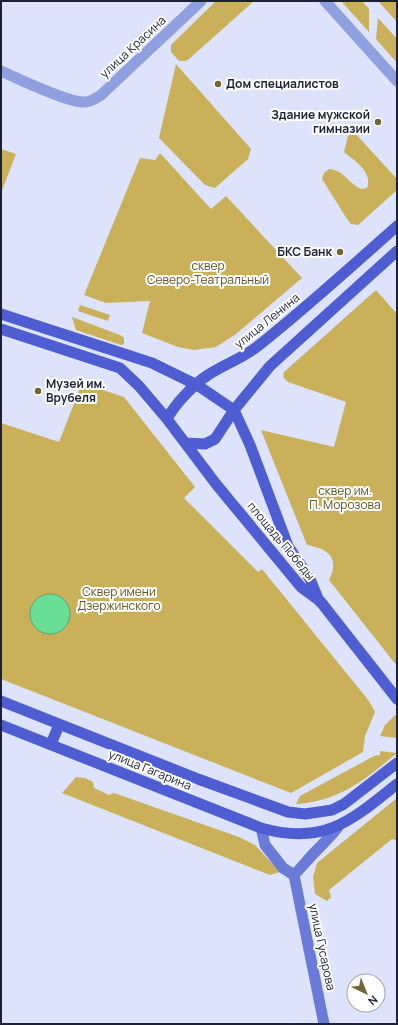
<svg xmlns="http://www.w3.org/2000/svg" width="398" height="1025" viewBox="0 0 398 1025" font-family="Manrope,sans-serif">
  <rect width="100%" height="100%" fill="#dde3fa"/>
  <path fill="#c9b059" d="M216,1H254L189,59L186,61H179L171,52V45Z
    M341,1H362L369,9V32Z
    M378,1H397V22Z
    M378,18L397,39V63L376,39Z
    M176,64L251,149L248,159L215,188L205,185L159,138Z
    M353,131L397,179V190L358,225L351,224L347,219L322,179L324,173L329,169C344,170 348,183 361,189L367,188C373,172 355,161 344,152L348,136Z
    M1,149L16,154L1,193Z
    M160,153L211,209L226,196L302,278L236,334L216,347L194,350L178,347L142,333L150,301L106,303L84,295L140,158L155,160Z
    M376,290L397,314V666L329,580C340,558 329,549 307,545L261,430L334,447L346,402L288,382L283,377L284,372Z
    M80,305L110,315L108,321L78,311Z
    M72,317L120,335L124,338V344L121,345L76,330Z
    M82,383L124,397L195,487L184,498L258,572L262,569L369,701L375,712L365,736L363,752L291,793L1,679V423L59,442Z
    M395,715L397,717V738L380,736L385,725Z
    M380,751L397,753C366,779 338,802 296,804L300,796L374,756L380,755Z
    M76,777L85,778L93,782L94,788L109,795L114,793L239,837L255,845L280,872L270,875L62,793Z
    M397,798L396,840L392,839L329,890L331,897L327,901L315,894L313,877L317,863Z"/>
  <path fill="#68df94" stroke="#51a678" d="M30 614a20 20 0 1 1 40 0a20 20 0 1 1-40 0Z"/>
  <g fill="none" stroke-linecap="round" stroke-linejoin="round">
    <path stroke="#909fdf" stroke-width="11" d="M1,71C19,79 69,103 85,102C91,102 96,98 101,95L201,1"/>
    <path stroke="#909fdf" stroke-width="11" d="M325,1L397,81"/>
    <path stroke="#697ad9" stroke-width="11" d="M261,828L265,845L283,868L294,875
      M294,875L324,1024
      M294,875C302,867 308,859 316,851C324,843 331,836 338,827"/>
    <path stroke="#4f5dd3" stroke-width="11" d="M1,314L152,363L197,385L234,410L250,445L288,546L310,579L319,601
      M1,329L120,368L139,386L167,419L216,484L301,587L320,601L397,699
      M167,419C175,404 194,384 208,375C225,364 243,358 258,346C306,308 352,266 397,226
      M185,443L205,444L215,439L234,410L270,366L397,251
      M1,701L198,779L288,812L305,814L332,810L344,804L397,763
      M1,725L261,828C324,846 351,821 397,784
      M51,744L59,725"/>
  </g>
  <g fill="#746633" stroke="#fff" stroke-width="1.5">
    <circle cx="218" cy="84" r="4"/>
    <circle cx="378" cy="122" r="4"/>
    <circle cx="340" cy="252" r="4"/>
    <circle cx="38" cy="391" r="4"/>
  </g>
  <g text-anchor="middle" stroke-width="4" stroke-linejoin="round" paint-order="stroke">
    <g font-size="12" fill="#1c2136" stroke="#fff">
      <text transform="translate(133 47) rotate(-43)" y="4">улица Красина</text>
      <text transform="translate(267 321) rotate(-39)" y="4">улица Ленина</text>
      <text transform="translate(281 541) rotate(50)" y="4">площадь Победы</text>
      <text transform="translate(150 770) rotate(22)" y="4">улица Гагарина</text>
      <text transform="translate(322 947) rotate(78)" y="4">улица Гусарова</text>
    </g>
    <g font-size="12" font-weight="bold" fill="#1c2136" stroke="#fff" text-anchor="start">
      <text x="226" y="88">Дом специалистов</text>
      <text x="370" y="119" text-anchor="end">Здание мужской<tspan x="370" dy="14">гимназии</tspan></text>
      <text x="332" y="256" text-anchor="end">БКС Банк</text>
      <text x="46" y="388">Музей им.<tspan x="46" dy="14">Врубеля</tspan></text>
    </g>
    <g font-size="12" fill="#63541f" stroke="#fff">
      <text x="208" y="270">сквер<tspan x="208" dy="14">Северо-Театральный</tspan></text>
      <text x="345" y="495">сквер им.<tspan x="345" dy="14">П. Морозова</tspan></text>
      <text x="119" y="596">Сквер имени<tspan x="119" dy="14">Дзержинского</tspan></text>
    </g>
  </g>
  <rect width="398" height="1025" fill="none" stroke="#1c2136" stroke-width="4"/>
  <g transform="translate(366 993) rotate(137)"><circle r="19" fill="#ffffff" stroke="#a4a6af"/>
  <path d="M0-3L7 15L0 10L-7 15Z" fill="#746633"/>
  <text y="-6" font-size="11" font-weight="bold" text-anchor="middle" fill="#1c2136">N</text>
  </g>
</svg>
